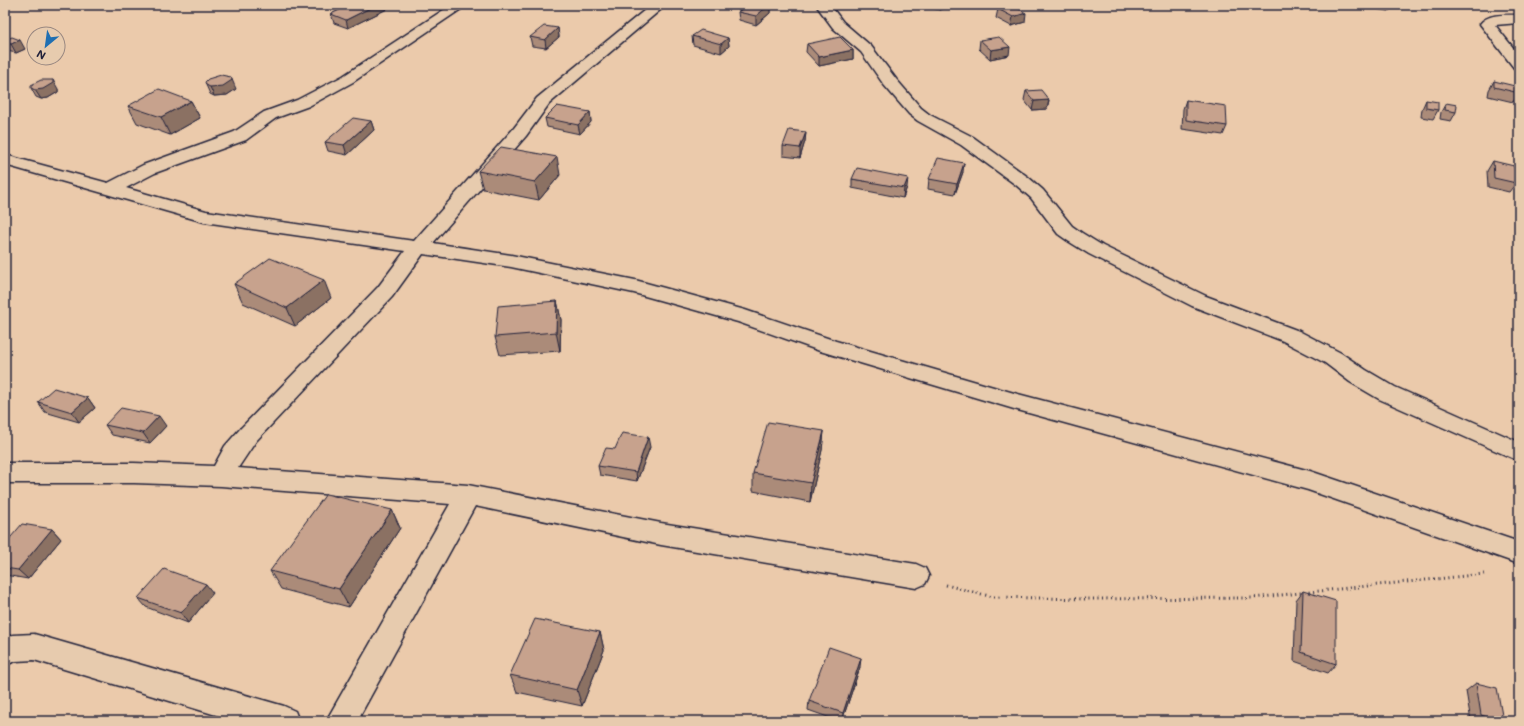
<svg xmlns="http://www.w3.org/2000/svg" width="1524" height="726" viewBox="0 0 1524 726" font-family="Mali,sans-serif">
  <rect width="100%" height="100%" fill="#ebcaab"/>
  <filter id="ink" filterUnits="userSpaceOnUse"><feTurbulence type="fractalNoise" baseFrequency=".025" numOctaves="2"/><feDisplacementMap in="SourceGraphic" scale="8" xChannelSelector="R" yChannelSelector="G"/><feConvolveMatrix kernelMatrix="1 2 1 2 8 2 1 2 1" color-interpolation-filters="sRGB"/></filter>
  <g filter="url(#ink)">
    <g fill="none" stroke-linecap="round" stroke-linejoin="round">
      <defs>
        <path id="minor" d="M451,5H467L353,82L309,106L276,118L246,140L155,173L126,188L206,211L414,241L514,128L537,98L651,5H666L549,104L526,136L433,243L511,255L635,280L745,310L836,341L1014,393L1310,471L1519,542V564L1308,490L1014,409L820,351L738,322L634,293L511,267L423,254L392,297L256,441L238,468L468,485L661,523L916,564L925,568L929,576L925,584L916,588L661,545L475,506L357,721H326L450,504L221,486L134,483H5V463H134L214,466L225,446L240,429L378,287L405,251L204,222L5,165V155L108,183L143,165L234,132L264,112L297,100L343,76Z
          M816,5H830L843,22L871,46L896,79L921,108L930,115L973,137L1028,177L1043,190L1072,226L1082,233L1103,246L1206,296L1299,331L1341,353L1366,370L1395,387L1519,442V461L1379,399L1350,382L1325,363L1283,341L1192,306L1089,254L1068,241L1058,234L1031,198L1016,185L961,145L918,121L909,114L884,85L861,52L833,28Z
          M1519,15V23L1495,25L1519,55V70L1514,68L1480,24C1488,13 1507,15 1519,15Z
          M34,634L284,706L295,711L299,721H236L34,660L16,661L5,665V638L13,635Z"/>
      </defs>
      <use href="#minor" stroke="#22223b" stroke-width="3"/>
      <path stroke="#22223b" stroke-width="3" stroke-dasharray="1 3.5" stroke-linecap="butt" d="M946,585L993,597L1086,599L1252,598L1484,574"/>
      <use href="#minor" fill="#e7cbae" fill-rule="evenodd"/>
    </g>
    <path fill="#ab8b79" stroke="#22223b" d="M350,5H386L387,9L348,28L334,23L331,14Z
      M747,5H770V13L756,25L739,20L738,12Z
      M924,5H946L940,10L924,6Z
      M1366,5H1392L1389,11L1367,8Z
      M998,9L1025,22L1011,26L996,18Z
      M558,28L559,37L546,48L532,46L530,37Z
      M692,36L728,38L729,46L721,53L693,45Z
      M5,40L25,49L16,53L7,51L5,48Z
      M980,40L1009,55L990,59L979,49Z
      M807,44L853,50V59L819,66L806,52Z
      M1494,81L1519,93L1513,102L1488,96L1489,90Z
      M206,85L236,89L227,95L214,96L210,94Z
      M31,88L58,89V92L48,98L41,99L36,97Z
      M1026,91L1049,100L1047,109L1032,110L1024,100Z
      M1186,100L1227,126L1223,135L1182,129L1183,109Z
      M1426,100L1438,110L1433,119L1421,117L1422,109Z
      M191,101L200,118L170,135L137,123L128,106Z
      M1446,103L1456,112L1451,121L1440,119L1441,112Z
      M590,112L591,122L580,134L547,127L545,118Z
      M371,121L374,130L347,155L328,151L325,142Z
      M806,132L805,141L800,158L783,156V146Z
      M1493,161L1516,183L1509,192L1488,187L1487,171Z
      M478,171L560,175L539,200L483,189Z
      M963,172L955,194L928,189L929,179Z
      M852,179L907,187L903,198L852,188Z
      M234,284L331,298L295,326L243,303Z
      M557,301L561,320L560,351L500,355L495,337Z
      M88,398L95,408L79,422L45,412L38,402Z
      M105,425L166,426L150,443L112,435Z
      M824,431L822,450L810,502L753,491V473Z
      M650,447L637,481L600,475L598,466Z
      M392,510L400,528L349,607L281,589L270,571Z
      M52,529L61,539L28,579L5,575V544Z
      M1303,591L1336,664L1328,673L1294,661L1296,600Z
      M213,593L188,623L146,607L138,598Z
      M600,632L604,650L582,706L517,692L510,675Z
      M860,667L842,721H839L808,710L809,701Z
      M1476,683L1503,721H1471L1466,691Z"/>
    <path fill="#8b7163" stroke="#22223b" d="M376,5H386L387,9L348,28L346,20Z
      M769,5H770V13L756,25V16Z
      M940,5H946L940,10Z
      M1026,13L1025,22L1011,26L1013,17Z
      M558,28L559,37L546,48L545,40Z
      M728,38L729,46L721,53V44Z
      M20,40L25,49L16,53L11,44Z
      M1010,47L1009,55L990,59L991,50Z
      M853,50V59L819,66V57Z
      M231,77L236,89L227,95L214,96L210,87Z
      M53,80L58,89V92L48,98L41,99L35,90Z
      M1049,100L1047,109L1032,110L1034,101Z
      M191,101L200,118L170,135L161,117Z
      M590,112L591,122L580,134L578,125Z
      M371,121L374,130L347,155L344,145Z
      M806,132L805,141L800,158V148Z
      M557,157L560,175L539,200L535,182Z
      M964,163L963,172L955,194L957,184Z
      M908,178L907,187L903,198L904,188Z
      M324,280L331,298L295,326L287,308Z
      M557,301L561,320L560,351L556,332Z
      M88,398L95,408L79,422L72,412Z
      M159,416L166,426L150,443L143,433Z
      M824,431L822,450L810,502L811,483Z
      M648,437L650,447L637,481L636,472Z
      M392,510L400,528L349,607L339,589Z
      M52,529L61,539L28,579L18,570Z
      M206,584L213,593L188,623L181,613Z
      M600,632L604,650L582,706L577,690Z
      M861,658L860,667L842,721L843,713Z"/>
    <path fill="#c7a28d" stroke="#22223b" d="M350,5H376L346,20L331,14Z
      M747,5H769L756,16L738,12Z
      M1011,5H1012L1026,13L1013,17L998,9Z
      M544,26L558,28L545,40L530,37Z
      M701,30L728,38L721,44L692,36Z
      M12,37L20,40L11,44L5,43V40Z
      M840,37L853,50L819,57L807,44Z
      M999,37L1010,47L991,50L980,40Z
      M221,75L231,77L232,80L223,86L210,87L206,85L205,82L208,79Z
      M41,80H53V83L43,89L35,90L31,88V85Z
      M1494,81L1519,87V93L1494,87Z
      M159,89L191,101L161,117L128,106Z
      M1041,90L1049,100L1034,101L1026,91Z
      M1186,100L1226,106L1227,126L1186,120Z
      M1426,100L1438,102V110L1426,108Z
      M1446,103L1457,105L1456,112L1445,110Z
      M557,106L590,112L578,125L545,118Z
      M353,118L371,121L344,145L325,142Z
      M789,130L806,132L800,148L783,146Z
      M501,147L557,157L535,182L478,171Z
      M938,158L964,163L957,184L929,179Z
      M1493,161L1514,166L1516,183L1494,178Z
      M857,168L908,178L904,188L852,179Z
      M270,258L324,280L287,308L234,284Z
      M557,301L556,332L495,337L498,306Z
      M54,388L88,398L72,412L38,402Z
      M121,408L159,416L143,433L105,425Z
      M768,422L824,431L811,483L753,473Z
      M622,433L648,437L636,472L598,466L606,448L615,449Z
      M326,494L392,510L339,589L270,571Z
      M22,524L52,529L18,570L5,568V544Z
      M164,569L206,584L181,613L138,598Z
      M1303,591L1336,601V664L1301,652Z
      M535,619L600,632L577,690L510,675Z
      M829,647L861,658L843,713L809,701Z
      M1476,683L1497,688L1503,721H1500L1481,715Z"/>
  </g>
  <rect width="1524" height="726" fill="none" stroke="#e7cbae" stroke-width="20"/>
  <rect x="10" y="10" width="1504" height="706" fill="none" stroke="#22223b" stroke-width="1.5" filter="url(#ink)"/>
  <g transform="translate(46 46) rotate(209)"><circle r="19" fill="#e7cbae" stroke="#988780"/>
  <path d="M0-3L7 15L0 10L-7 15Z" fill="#1f6fb2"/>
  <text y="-6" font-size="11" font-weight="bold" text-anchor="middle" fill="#22223b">N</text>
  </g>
</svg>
